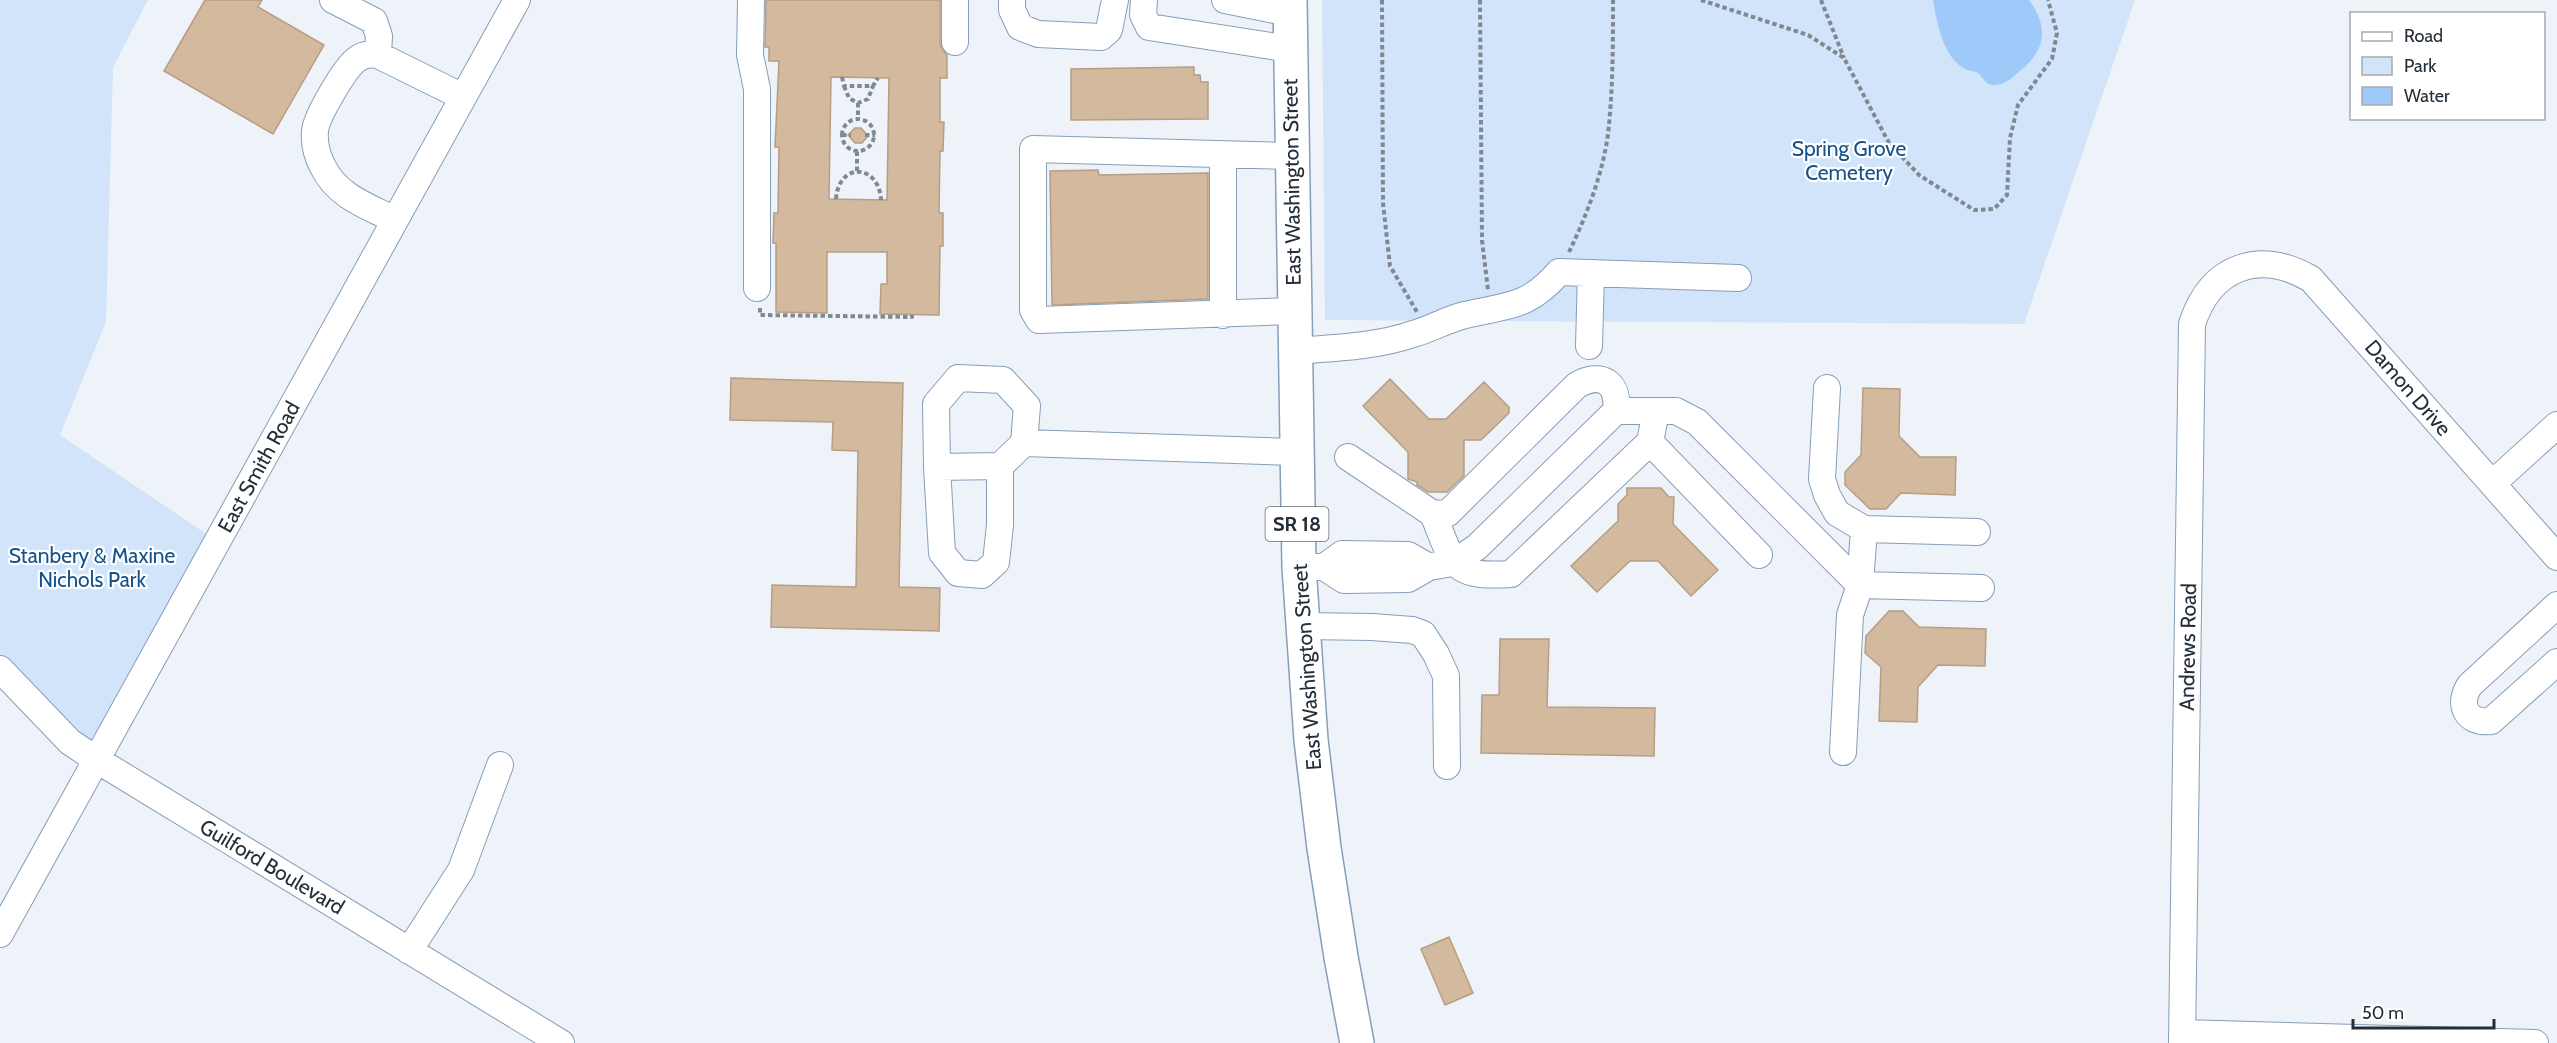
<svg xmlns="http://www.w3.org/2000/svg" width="2557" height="1043" viewBox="0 0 2557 1043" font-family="Cabin,sans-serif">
  <rect width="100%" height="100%" fill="#eef3f9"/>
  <path fill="#d1e4f9" d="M0,0H148L113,67L106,322L60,435L214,539L94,754L0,661Z
    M1322,0H2135L2024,324L1325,320Z"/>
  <path fill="#9ec9f9" d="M1933,0H2029C2049,27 2046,50 2020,71C2013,77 2006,84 1996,85C1985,86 1985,79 1978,73C1975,71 1969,71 1965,69C1943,57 1937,23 1933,0Z"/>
  <path fill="#d3b99e" stroke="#b79d83" stroke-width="1.5" fill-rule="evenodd" d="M205,0H262L258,7L324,45L273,134L164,71Z
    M766,0H940V42L942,49L947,55V78H940V122H944L943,151H940L939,213H943V246H940L939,315L880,314L881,284H887V252H827V313L776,312V243H773L774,213H778L779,147H775L779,61H769V47H765ZM831,77L889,78L887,200L829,199Z
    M1194,67V75H1200L1201,82H1208V119L1071,120V69Z
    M855,128H861L868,136L862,143H855L848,135Z
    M1098,170L1099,175L1208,173V299L1052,305L1050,171Z
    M731,378L903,383L899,587L940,588L939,631L771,627L772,585L856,587L858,451L832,450L833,422L730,420Z
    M1390,379L1429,419H1446L1484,382L1509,407V413L1481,440H1464V476L1447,492H1428L1417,485V482L1408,479V452L1363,406Z
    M1863,388L1900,389L1899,436L1920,457H1956L1955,495L1901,493L1886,509H1870L1845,485V472L1861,455Z
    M1627,488H1661L1669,497H1674L1673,524L1718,570L1691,596L1658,561H1630L1597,592L1571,566L1618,521V504L1627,495Z
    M1889,611H1903L1919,627L1986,629L1985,666L1938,665L1918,687L1917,722L1879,721L1881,667L1865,653L1866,636Z
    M1500,639H1549L1547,707L1655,708L1654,756L1481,753L1482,695H1499Z
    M1449,937L1473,993L1445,1005L1421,949Z"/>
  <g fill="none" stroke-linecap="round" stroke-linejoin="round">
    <defs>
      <path id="minor" d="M333,0L374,21L379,36L378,55
        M751,0L750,55L757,89V288
        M1012,0V10L1020,27L1038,34L1101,37L1109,30L1115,0
        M1144,0L1143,15L1149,27L1290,49
        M1225,0L1290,13
        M955,42V0
        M1223,155V315
        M1292,156L1033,149V310L1039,320L1294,311
        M395,220C367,206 337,196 323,167C317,156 314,143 315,131C316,117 345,68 356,60C363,54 370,54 378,55L463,97
        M1589,346L1591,273
        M1294,351C1334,348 1375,347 1413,334C1431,329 1448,319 1465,315C1508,305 1528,308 1559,272L1738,278
        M1827,388L1822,479L1827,495L1837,513L1864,529L1977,532
        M1616,411H1676L1697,422L1860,585L1850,615L1843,752
        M1650,442L1759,555
        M1024,443L1000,466V525L996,562L982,575L958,573L942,553L937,467L936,404L958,378L1003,380L1027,406L1024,443L1296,452
        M1348,457L1433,514L1448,513L1577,385C1602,371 1619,383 1616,411L1477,547L1453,563L1429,567
        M937,467L1000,466
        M2493,483L2557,425
        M1433,514C1454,564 1450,578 1511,574L1650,442L1656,411
        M1864,529L1860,585L1981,588
        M1299,567H1324L1344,580L1408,579L1429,567L1408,555L1342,554L1324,567
        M2557,605L2470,685C2457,704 2466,724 2491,721L2557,662
        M1303,626L1372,627L1412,630L1423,634L1436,654L1446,676L1447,766
        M0,669L70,742L97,760L561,1043
        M0,934L517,0
        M409,951L461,870L500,765
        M2182,1033L2535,1043
        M2182,1043L2192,324C2211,266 2259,249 2311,279L2557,557"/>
      <path id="highway" d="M1290,0L1299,567L1311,740L1324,848L1341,957L1357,1043"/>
    </defs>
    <use href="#minor" stroke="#869eb9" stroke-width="28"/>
    <use href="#highway" stroke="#869eb9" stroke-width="36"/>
    <path stroke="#808890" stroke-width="4" stroke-dasharray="4.5 3" stroke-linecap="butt" d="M1382,0L1383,203L1390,266L1417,312
      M1480,0L1482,240L1488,290
      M1701,0L1808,35L1844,58L1889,143L1919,175L1974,210L1994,209L2007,195L2010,138L2018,105L2052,59L2057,33L2048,0
      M1821,0L1844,58
      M842,77L844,86H873L878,78
      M844,86L849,98L858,103L868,99L873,86
      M858,103V119
      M842 135a16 16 0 1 1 32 0a16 16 0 1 1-32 0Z
      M842,135H851
      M865,135H875
      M857,171V151
      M836,199C839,161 879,164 881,200
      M1569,252C1586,217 1603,173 1608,134C1613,90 1613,45 1613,0
      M760,308V315L912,317V315"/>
    <use href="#minor" stroke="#fff" stroke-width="26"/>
    <use href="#highway" stroke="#fff" stroke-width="33"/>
  </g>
  <g text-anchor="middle" stroke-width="4.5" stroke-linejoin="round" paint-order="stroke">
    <rect fill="#fff" stroke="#666d74" stroke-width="1.5" x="1265.5" y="507" width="63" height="34" rx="4.5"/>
    <g font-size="20" font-weight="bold" fill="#242e38">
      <text x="1297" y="531">SR 18</text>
    </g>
    <g font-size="21" fill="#14528b" stroke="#fff">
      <text x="1849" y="156">Spring Grove<tspan x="1849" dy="24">Cemetery</tspan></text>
      <text x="92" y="563">Stanbery &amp; Maxine<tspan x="92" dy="24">Nichols Park</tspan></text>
    </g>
    <g font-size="21" fill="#242e38" stroke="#fff">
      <text transform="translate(1292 182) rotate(-91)" y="7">East Washington Street</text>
      <text transform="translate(2408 388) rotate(49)" y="7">Damon Drive</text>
      <text transform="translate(259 467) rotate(-61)" y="7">East Smith Road</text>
      <text transform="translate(2188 647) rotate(-89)" y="7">Andrews Road</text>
      <text transform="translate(1307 667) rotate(-94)" y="7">East Washington Street</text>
      <text transform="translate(272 867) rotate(31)" y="7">Guilford Boulevard</text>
    </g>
  </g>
  <rect x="2350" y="12" width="195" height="108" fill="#ffffff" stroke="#a7abaf" stroke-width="1.5"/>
  <rect x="2362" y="32" width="30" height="9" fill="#ffffff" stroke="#a7abaf" stroke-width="1.5"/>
  <text x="2404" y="42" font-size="18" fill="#242e38">Road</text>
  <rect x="2362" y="57" width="30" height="18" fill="#d1e4f9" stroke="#a7abaf" stroke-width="1.5"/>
  <text x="2404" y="72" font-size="18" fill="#242e38">Park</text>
  <rect x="2362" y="87" width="30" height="18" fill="#9ec9f9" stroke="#a7abaf" stroke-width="1.5"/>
  <text x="2404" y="102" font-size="18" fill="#242e38">Water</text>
  <path d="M2353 1019v9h141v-9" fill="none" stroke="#242e38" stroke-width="3"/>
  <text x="2362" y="1019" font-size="18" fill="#242e38" stroke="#ffffff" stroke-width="4.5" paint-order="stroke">50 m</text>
</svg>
